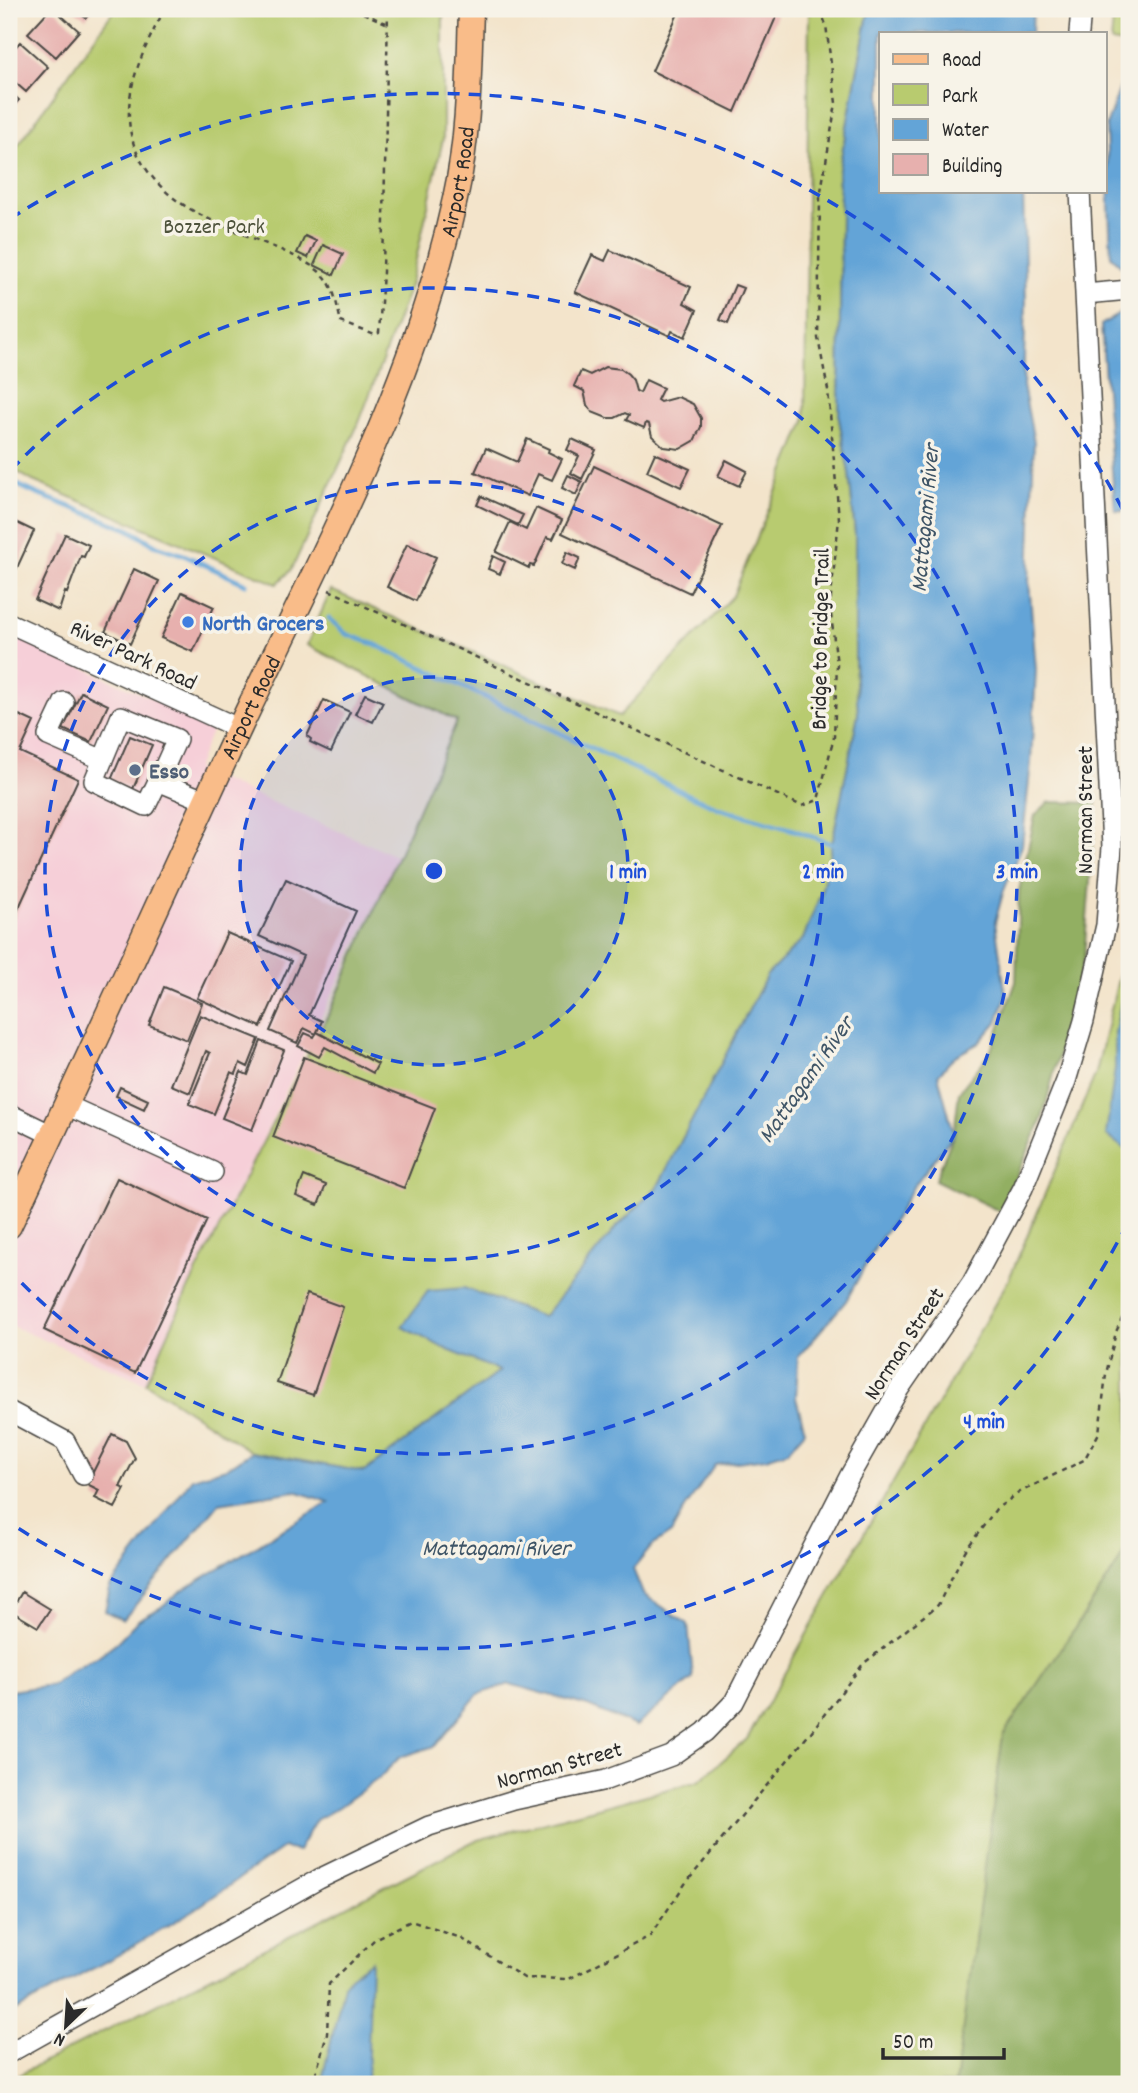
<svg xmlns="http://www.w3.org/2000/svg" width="1138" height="2093" viewBox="0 0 1138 2093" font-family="Dekko,sans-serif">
  <rect width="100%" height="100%" fill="#f7f3e8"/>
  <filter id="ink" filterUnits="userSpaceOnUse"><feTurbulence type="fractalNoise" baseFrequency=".0143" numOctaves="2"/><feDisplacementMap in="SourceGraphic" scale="14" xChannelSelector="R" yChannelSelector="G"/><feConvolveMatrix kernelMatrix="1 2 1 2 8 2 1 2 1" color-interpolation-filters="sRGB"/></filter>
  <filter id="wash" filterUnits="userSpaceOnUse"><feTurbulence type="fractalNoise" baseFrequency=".00686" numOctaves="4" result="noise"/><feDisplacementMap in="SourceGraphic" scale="28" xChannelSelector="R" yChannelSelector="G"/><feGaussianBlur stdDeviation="1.57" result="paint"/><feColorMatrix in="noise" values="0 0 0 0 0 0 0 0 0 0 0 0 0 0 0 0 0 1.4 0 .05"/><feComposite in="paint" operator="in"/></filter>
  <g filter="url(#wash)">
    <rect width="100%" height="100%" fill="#f3e4cb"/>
    <path fill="#f6cfd8" d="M11,635L213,726L196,769L398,857L146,1383L9,1325V641Z"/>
    <path fill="#b8cb6f" stroke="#727b4d" stroke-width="2" d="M115,9H429L443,15V139L410,286L360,420L292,569L277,584L33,481L9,467V158Z
      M809,9H869L838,174L841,213L839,419L849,473L855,534V663L858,714L828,863L821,893L803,939L767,975L658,1186L616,1228L543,1317L464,1288L403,1327L448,1350L501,1370L364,1472L252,1452L146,1383L190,1285L331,1009L457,721L307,645L331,590L619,716L733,596L805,421Z
      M1114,9H1129V45L1111,42Z
      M1129,933V1542L1118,1564L1003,1735L956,2084H9V2080L474,1841L699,1781L747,1739L1009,1279L1096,1073Z"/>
    <path fill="#92af62" stroke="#5e6d46" stroke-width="2" d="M1049,802L1096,803L1084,958L1042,1119L1001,1212L935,1180L954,1134L959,1092L990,1053L1016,982L1019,891L1035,815Z
      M1129,1542V2084H955L1003,1735L1118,1564Z"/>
    <path fill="#63a4d7" stroke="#476881" stroke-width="2" d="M869,9H1033L1032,33H881V191H1023L1026,302L1023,386L1034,442L1029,581L1036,670L1031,762L1022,846L1003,893L995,922L1006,997L997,1022L979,1043L955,1056L938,1075L954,1134L913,1187L898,1214L876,1246L846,1301L798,1357L796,1398L805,1431L788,1451L766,1458L715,1465L685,1508L671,1533L652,1546L633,1569L643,1594L688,1624L693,1678L636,1726L588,1706L510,1684L478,1694L435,1746L400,1757L379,1778L339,1807L316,1820L298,1851L283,1848L194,1910L120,1954L9,2014V1691L52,1685L72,1670L97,1657L117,1642L138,1620L160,1608L181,1591L329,1502L295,1491L219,1503L123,1620L105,1611L110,1587L192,1478L226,1468L252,1452L364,1472L500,1371L448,1350L402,1327L428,1291L464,1288L543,1317L616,1228L658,1186L767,975L803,939L821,893L828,863L858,714L855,663V534L849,473L839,419L841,213L838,174Z
      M1129,78V273L1111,256L1106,126L1122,82Z
      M1129,308V511L1115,510L1101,325Z
      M1129,963V1152L1106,1135L1115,1068V1032Z
      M371,1961L367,2084H321L344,1985L350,1976Z"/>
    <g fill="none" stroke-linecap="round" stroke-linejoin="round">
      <path stroke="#63a4d7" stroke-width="5" d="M9,481L37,494L128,529L157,546L184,555L246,584
        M329,618L346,634L374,644L687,794L719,808L794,830L835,845"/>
    </g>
    <g id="blocks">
      <path fill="#e7b0ae" d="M50,9H54L79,31L56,57L28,33Z
        M72,9H93L86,18Z
        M680,9H765L777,15L735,112L652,71Z
        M20,42L48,67L26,92L9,77V54Z
        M9,91L19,100L9,111Z
        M305,236L316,241L308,258L297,253Z
        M323,245L343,254L334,275L314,265Z
        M610,250L691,287L684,303L697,310L685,337L672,331L670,336L575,292L592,255L605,261Z
        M735,285L743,288L728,324L720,320Z
        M605,367L621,369L628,374L633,380L636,391L640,393L646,380L663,388L657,400L660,402L678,397L693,404L701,418V427L694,441L680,449L664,447L652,436L649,424L646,423L644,428L626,420L629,415L625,413L615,418H607L592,412L587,405L584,391L574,386L581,371L590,375Z
        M527,439L549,449L548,452L562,459L552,480L538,474L528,496L475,472L486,448L517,462Z
        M572,439L596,450L582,479L571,473L579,456L567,450Z
        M655,453L690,469L681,487L647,471Z
        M726,460L747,471L739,486L718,476Z
        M594,466L722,526L690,593L562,533Z
        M568,475L582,482L576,495L562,488Z
        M481,496L523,515L518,525L477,505Z
        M536,508L562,520L553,539L547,537L534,566L530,565L529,568L496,552L510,522L526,530Z
        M9,519L34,531L16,570L9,567Z
        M65,534L89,545L84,557L81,556L67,593L65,592L59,611L35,600Z
        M407,544L436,557L416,601L387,587Z
        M567,552L580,558L575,570L562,564Z
        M493,556L505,562L500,574L488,569Z
        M134,569L159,581L130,644L105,632Z
        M182,592L214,607L193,652L161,638Z
        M81,692L108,705L91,742L63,729Z
        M365,694L383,702L373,722L355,714Z
        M324,700L350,712L331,752L310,742L311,739L307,736Z
        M19,715L34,722L20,752L78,779L9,929V810L12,804L9,803V736Z
        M130,736L152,745L133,789L111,780Z
        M286,879L356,911L309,1015L322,1021L316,1034L304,1028L297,1043L270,1031L303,956L259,936Z
        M227,933L291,961L261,1027L197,998Z
        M164,987L202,1003L187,1040L149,1025Z
        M200,1015L259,1039L248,1067L240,1063L236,1074L231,1072L214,1114L189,1104L210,1053L206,1051L190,1093L171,1085Z
        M317,1032L378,1064L373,1073L325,1047L319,1057L298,1046L305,1033L314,1037Z
        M261,1041L284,1050L252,1130L222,1118L241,1072L248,1075Z
        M304,1057L435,1108L404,1188L273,1137Z
        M120,1087L148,1100L144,1109L116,1096Z
        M304,1176L326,1185L318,1205L296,1196Z
        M117,1178L207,1220L135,1373L44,1330Z
        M307,1294L343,1307L313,1395L277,1383Z
        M112,1434L126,1441L135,1458L120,1487L125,1489L115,1508L95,1498L99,1490L87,1484Z
        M22,1592L50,1609L38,1627L11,1611Z"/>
    </g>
  </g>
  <g filter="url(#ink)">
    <use href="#blocks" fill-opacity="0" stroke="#494743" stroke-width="2"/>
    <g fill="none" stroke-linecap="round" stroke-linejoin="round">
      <defs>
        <path id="minor" d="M1079,33L1081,9
          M1085,294L1129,290
          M9,623L240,729
          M64,702L48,736L103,760
          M158,781L146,806L94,781L121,716L177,739L158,781L206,801
          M66,1105L213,1172
          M9,1114L52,1135
          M9,1411L65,1441L83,1475
          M9,2053L319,1879L429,1826L514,1800L606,1780L671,1756L705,1732L734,1702L849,1477L899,1389L972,1283L1023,1188L1066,1081L1084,1021L1106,925L1112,847L1080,191"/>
        <g id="major">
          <path id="s1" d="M9,1226C88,1061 162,894 239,729C321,556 414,388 455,199C469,137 469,72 471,9"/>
        </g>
      </defs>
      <use href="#minor" stroke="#494743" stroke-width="22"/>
      <use href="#major" stroke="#494743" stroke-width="27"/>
      <path stroke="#494743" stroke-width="2.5" stroke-dasharray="5 5" stroke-linecap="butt" d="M165,9C129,74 104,138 170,195C194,215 227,227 255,239C277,249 308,259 325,277C335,289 337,307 341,322L375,335L379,333L383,272L388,9
        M354,9L386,23
        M329,590L802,806L818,800L834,737L837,665L830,606L839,519L828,390L818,338L820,197L836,103L826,25L820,9
        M1129,1958L1125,1993L1129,2018
        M313,2084L327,2034L329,1984L376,1938L411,1921L461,1938L524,1978L569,1979L650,1936L685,1884L811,1732L863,1664L938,1605L965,1551L996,1509L1020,1492L1084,1460L1099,1433L1106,1374L1116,1332L1129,1303"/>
      <use href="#minor" stroke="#fff" stroke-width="19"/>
      <use href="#major" stroke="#f9bc89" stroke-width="24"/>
    </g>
  </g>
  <circle cx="434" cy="871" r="194" fill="#1d4ed8" fill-opacity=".12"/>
  <g fill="none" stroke="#1d4ed8" stroke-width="3.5" stroke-dasharray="12 9">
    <circle cx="434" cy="871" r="194"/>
    <circle cx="434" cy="871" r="389"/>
    <path d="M11 470A583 583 0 1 1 11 1272"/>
    <path d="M1127 1224A778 778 0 0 1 10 1523M10 219A778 778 0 0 1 1127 518"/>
  </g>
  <circle fill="#3f7fe0" stroke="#f7f3e8" stroke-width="2.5" cx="188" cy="622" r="7"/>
  <circle fill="#5c6f8a" stroke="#f7f3e8" stroke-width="2.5" cx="135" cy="770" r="7"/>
  <g text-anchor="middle" stroke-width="7" stroke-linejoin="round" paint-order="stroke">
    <g font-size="23" fill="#2b2b2b" stroke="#f7f3e8">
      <text dy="8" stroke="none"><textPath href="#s1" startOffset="1139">Airport Road</textPath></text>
      <text transform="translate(819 639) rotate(-89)" y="8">Bridge to Bridge Trail</text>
      <text transform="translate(134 654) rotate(25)" y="8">River Park Road</text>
      <text dy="8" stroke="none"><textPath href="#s1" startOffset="572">Airport Road</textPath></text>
      <text transform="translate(1084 810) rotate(-90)" y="8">Norman Street</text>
      <text transform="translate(903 1343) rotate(-57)" y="8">Norman Street</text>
      <text transform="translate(559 1764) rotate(-15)" y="8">Norman Street</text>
    </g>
    <g font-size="23" fill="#4e533c" stroke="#f7f3e8">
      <text x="214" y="233">Bozzer Park</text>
    </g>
    <g font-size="23" font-weight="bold" fill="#366cbe" stroke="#f7f3e8" text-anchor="start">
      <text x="202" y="630">North Grocers</text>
    </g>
    <g font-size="23" font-weight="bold" fill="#4e5e75" stroke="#f7f3e8" text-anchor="start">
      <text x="149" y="778">Esso</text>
    </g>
    <g font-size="24" font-style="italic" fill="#3f5567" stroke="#f7f3e8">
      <text transform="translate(924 518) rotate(-85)" y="8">Mattagami River</text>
      <text transform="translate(805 1079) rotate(-55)" y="8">Mattagami River</text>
      <text x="496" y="1555">Mattagami River</text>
    </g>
  </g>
  <circle cx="434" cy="871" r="10" fill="#1d4ed8" stroke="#f7f3e8" stroke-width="3.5"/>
  <g font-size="21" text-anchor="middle" font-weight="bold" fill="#1d4ed8" stroke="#f7f3e8" stroke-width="7" stroke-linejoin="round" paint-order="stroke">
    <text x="628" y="878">1 min</text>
    <text x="823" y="878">2 min</text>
    <text x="1017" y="878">3 min</text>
    <text x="984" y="1428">4 min</text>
  </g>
  <rect width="1138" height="2093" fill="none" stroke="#f7f3e8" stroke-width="35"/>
  <rect x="879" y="32" width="228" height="161" fill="#f7f3e8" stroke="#a5a39c" stroke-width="2"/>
  <rect x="893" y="54" width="35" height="10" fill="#f9bc89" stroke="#a5a39c" stroke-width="2"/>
  <text x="942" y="66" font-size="21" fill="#2b2b2b">Road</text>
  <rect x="893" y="84" width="35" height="21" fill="#b8cb6f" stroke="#a5a39c" stroke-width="2"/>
  <text x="942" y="102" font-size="21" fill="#2b2b2b">Park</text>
  <rect x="893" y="119" width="35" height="21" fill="#63a4d7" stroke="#a5a39c" stroke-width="2"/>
  <text x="942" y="136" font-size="21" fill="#2b2b2b">Water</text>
  <rect x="893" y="154" width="35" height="21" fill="#e7b0ae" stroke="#a5a39c" stroke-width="2"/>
  <text x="942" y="172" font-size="21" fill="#2b2b2b">Building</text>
  <g transform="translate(66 2026) rotate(205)" stroke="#f7f3e8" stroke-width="5" paint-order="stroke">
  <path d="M0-5L12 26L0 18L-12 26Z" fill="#2b2b2b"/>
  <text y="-10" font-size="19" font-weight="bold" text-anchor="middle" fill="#2b2b2b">N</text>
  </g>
  <path d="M883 2048v10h121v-10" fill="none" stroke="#2b2b2b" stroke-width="3.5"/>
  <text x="893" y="2048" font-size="21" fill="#2b2b2b" stroke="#f7f3e8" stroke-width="5" paint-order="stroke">50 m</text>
</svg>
